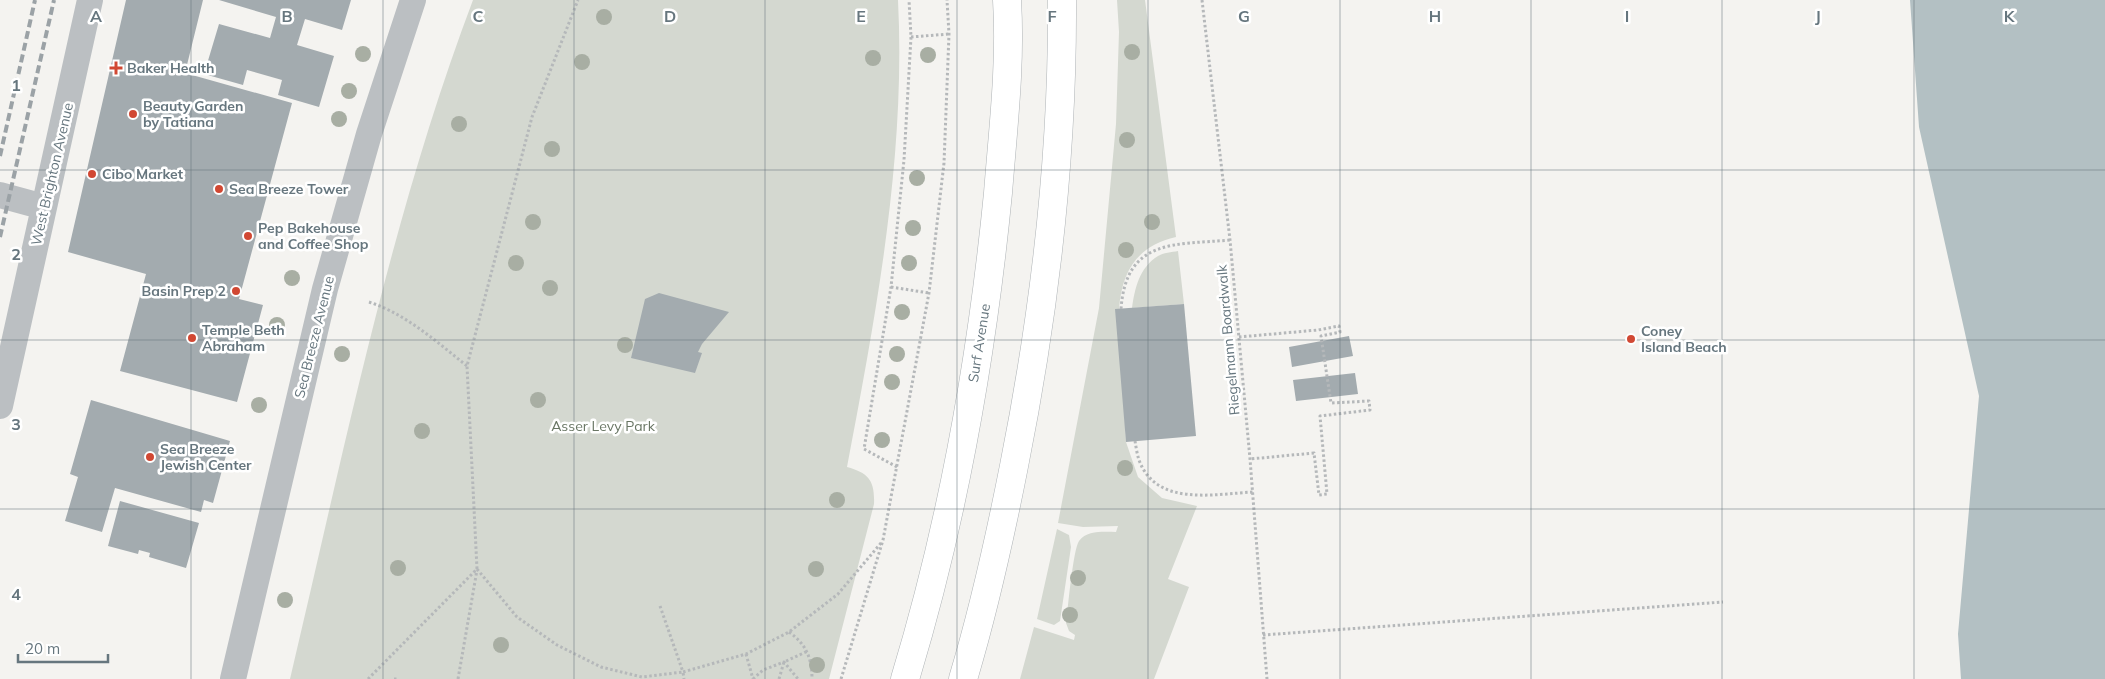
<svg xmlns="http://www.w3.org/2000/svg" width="2105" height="679" viewBox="0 0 2105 679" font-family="Mulish,sans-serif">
  <rect width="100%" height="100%" fill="#f4f3f0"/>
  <path fill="#d4d8d0" d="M473,0H898C906,157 876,314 847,467C869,473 875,481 874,504L829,679H290C344,451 390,220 473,0Z
    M1117,0H1145L1176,237C1137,246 1122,271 1119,309L1126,442L1138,477L1162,498L1197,506L1168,579L1189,587L1154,679H1020L1034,627L1074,640L1075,635L1069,631L1066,623C1068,608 1073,550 1079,541C1087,530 1104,532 1116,532L1118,526L1083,527L1058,523L1099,308L1116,124L1119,32Z
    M1178,251L1184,304L1132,308C1135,288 1139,268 1158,256C1163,253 1172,252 1178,251Z
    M1057,529L1069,535L1071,547L1060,621L1054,625L1037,619Z"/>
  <path fill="#b3c0c3" d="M1910,0H2105V679H1961L1958,634L1979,396L1919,127Z"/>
  <path fill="#a3abaf" d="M126,0H203L185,73L292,103L239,299L263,305L237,402L120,371L146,274L68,252Z
    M219,0H351L342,30L305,19L297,45L334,56L319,107L278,95L282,80L247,70L243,85L204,74L219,24L270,38L276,17Z
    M659,293L729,312L702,344L698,352L702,353L695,373L631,358L645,299Z
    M1184,304L1196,436L1126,442L1115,309Z
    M1349,336L1353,356L1292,367L1289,347Z
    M1355,373L1358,394L1296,401L1293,380Z
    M91,400L230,441L213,503L204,500L201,512L115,488L102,532L65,521L78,477L70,474Z
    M120,501L199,523L186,568L149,557L150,553L139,550L138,554L108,546Z"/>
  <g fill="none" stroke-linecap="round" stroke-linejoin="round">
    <defs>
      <path id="secondary" d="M905,679C953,521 982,357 998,193C1003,129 1011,64 1007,0
        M963,679C984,609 1000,537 1014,466C1045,311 1063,158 1062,0"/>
    </defs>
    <use href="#secondary" stroke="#aeb3b6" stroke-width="29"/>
    <path stroke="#b5b8ba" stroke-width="3" stroke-dasharray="2.5 2.5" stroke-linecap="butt" d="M1202,0L1230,240L1250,459L1267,679
      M911,37L949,34
      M891,287L929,293
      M369,302C406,314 437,342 467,366
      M1121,309C1126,238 1175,245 1230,240
      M1239,337L1318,330L1339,326L1340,332L1321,336L1331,403L1369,401L1370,410L1320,416L1327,494L1319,495L1314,453L1250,459
      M1135,441C1136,447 1137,454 1139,460C1156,507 1214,494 1253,492
      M897,467L864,449L891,287L904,160L911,37L909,0
      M477,569L517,617L557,645L601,667L642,677L683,672L684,679
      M660,606L683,672L746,654L789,632L838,594L881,543
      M789,632C806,644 812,658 812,679
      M1263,635L1723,602
      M746,654L753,679
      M368,679L477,569L467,366L532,117L578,0
      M394,679H399
      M458,679L477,570
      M753,679L763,670L784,662L798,679
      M779,679L784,662L808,651
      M841,679L883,540L929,293L944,163L949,34L947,0"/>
    <path stroke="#bbbfc2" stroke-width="26" d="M0,195L44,207
      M0,406L90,0
      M233,679L325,289L369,134L413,0"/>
    <use href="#secondary" stroke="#fff" stroke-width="28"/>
    <path stroke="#9ba2a6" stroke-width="4" stroke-dasharray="8 4" stroke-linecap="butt" d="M0,156L35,0
      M0,237L54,0"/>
  </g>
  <g fill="#a8aea3">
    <circle cx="604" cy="17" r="8"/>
    <circle cx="1132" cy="52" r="8"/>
    <circle cx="363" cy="54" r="8"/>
    <circle cx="928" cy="55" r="8"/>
    <circle cx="873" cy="58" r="8"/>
    <circle cx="582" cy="62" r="8"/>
    <circle cx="349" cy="91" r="8"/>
    <circle cx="339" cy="119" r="8"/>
    <circle cx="459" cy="124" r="8"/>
    <circle cx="1127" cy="140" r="8"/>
    <circle cx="552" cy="149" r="8"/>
    <circle cx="917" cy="178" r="8"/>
    <circle cx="533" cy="222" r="8"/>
    <circle cx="1152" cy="222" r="8"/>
    <circle cx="913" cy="228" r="8"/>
    <circle cx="1126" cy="250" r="8"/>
    <circle cx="516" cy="263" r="8"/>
    <circle cx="909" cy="263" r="8"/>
    <circle cx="292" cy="278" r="8"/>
    <circle cx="550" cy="288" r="8"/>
    <circle cx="902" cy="312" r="8"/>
    <circle cx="277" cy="325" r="8"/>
    <circle cx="625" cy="345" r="8"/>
    <circle cx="342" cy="354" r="8"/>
    <circle cx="897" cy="354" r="8"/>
    <circle cx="892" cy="382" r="8"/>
    <circle cx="538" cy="400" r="8"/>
    <circle cx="259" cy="405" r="8"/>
    <circle cx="422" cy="431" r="8"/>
    <circle cx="882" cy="440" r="8"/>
    <circle cx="1125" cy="468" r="8"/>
    <circle cx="837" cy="500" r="8"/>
    <circle cx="398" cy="568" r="8"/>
    <circle cx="816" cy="569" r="8"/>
    <circle cx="1078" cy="578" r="8"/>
    <circle cx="285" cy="600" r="8"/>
    <circle cx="1070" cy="615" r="8"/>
    <circle cx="501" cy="645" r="8"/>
    <circle cx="817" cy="665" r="8"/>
  </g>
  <path fill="none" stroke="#66767e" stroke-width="1" stroke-opacity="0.55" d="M191,0V679M383,0V679M574,0V679M765,0V679M957,0V679M1148,0V679M1340,0V679M1531,0V679M1722,0V679M1914,0V679M0,170H2105M0,340H2105M0,509H2105"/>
  <g fill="#d14833" stroke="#fff" stroke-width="2">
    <path d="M113.5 60.5h5v5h5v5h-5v5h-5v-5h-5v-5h5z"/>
    <circle cx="133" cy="114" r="5"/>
    <circle cx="92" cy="174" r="5"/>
    <circle cx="219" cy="189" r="5"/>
    <circle cx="248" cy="236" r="5"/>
    <circle cx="236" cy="291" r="5"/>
    <circle cx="192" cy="338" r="5"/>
    <circle cx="1631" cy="339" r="5"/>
    <circle cx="150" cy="457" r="5"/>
  </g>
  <g text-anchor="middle" stroke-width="5" stroke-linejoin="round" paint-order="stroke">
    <g font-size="14" font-weight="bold" fill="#66767e" stroke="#fff" text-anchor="start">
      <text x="127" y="73">Baker Health</text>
      <text x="143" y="111">Beauty Garden<tspan x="143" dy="16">by Tatiana</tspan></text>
      <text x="102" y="179">Cibo Market</text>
      <text x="229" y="194">Sea Breeze Tower</text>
      <text x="258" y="233">Pep Bakehouse<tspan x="258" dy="16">and Coffee Shop</tspan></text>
      <text x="226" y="296" text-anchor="end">Basin Prep 2</text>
      <text x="202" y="335">Temple Beth<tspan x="202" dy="16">Abraham</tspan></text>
      <text x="1641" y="336">Coney<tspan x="1641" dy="16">Island Beach</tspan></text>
      <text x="160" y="454">Sea Breeze<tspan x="160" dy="16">Jewish Center</tspan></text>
    </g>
    <g font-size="14" fill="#66767e" stroke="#fff">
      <text transform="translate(52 174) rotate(-77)" y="5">West Brighton Avenue</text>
      <text transform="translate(314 337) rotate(-76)" y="5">Sea Breeze Avenue</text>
      <text transform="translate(1228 340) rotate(-95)" y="5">Riegelmann Boardwalk</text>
      <text transform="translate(979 343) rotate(-81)" y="5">Surf Avenue</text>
    </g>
    <g font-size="14" fill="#697664" stroke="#fff">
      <text x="603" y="431">Asser Levy Park</text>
    </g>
  </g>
  <g font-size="16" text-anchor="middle" font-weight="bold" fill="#66767e" stroke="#fff" stroke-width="5" stroke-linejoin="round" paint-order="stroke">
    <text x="96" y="22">A</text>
    <text x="287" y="22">B</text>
    <text x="478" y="22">C</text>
    <text x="670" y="22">D</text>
    <text x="861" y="22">E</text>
    <text x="1052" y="22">F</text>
    <text x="1244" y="22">G</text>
    <text x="1435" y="22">H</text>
    <text x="1627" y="22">I</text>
    <text x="1818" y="22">J</text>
    <text x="2009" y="22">K</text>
    <text x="16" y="91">1</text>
    <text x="16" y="260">2</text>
    <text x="16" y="430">3</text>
    <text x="16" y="600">4</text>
  </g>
  <path d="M18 654v8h90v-8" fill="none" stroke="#66767e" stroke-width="2.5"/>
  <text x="25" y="654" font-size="15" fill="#66767e" stroke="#ffffff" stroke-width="4" paint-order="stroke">20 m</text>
</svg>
